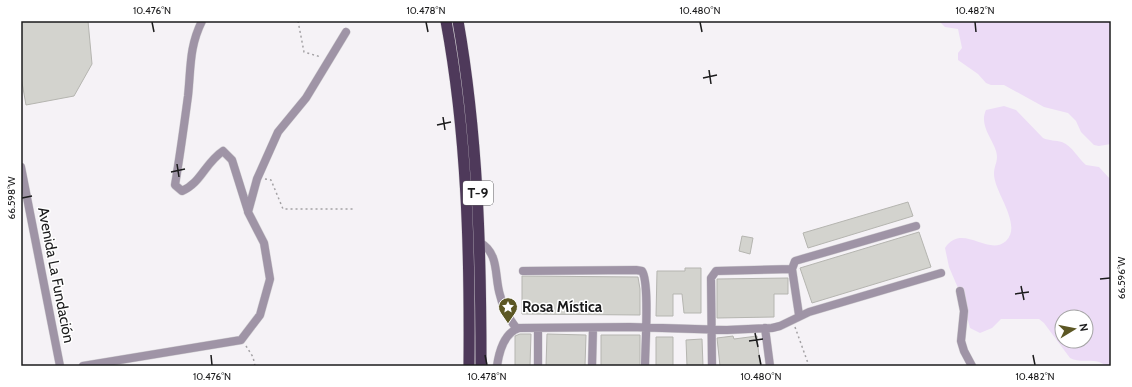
<svg xmlns="http://www.w3.org/2000/svg" width="1132" height="387" viewBox="0 0 1132 387" font-family="Cabin,sans-serif">
  <rect width="100%" height="100%" fill="#f5f2f6"/>
  <path fill="#ecdbf6" fill-rule="evenodd" d="M939,21H1111V144L1099,146L1094,145L1081,132L1076,121L1068,113L1044,107L1004,85H991L986,83L978,74L958,60V53L962,48L958,29L945,27Z
    M1004,106L1016,110L1043,138C1049,141 1056,140 1062,142C1073,147 1077,157 1086,165L1099,167L1111,180V366C1106,366 1104,364 1099,362C1089,359 1079,363 1070,358L1044,323L1039,319H1001L992,328L980,333L970,328L961,295L949,267L945,248C962,222 988,257 1006,241C1023,225 994,192 994,174C994,165 999,161 996,151C992,138 979,125 986,110ZM1062,317H1086V341H1062Z"/>
  <path fill="#d3d3ce" stroke="#b5b5b0" d="M21,21H88L92,64L74,96L26,105L21,77Z
    M908,202L913,216L808,248L803,233Z
    M919,232L931,267L812,303L800,268Z
    M742,236L753,238L750,254L739,251Z
    M685,268H701V313H684L682,294H673V316H656L657,271H685Z
    M522,276L638,277L640,289V315L522,314Z
    M788,278V294H774V317L717,318V279Z
    M520,334H531L530,366H515V336Z
    M547,334L586,335L585,366H546Z
    M601,335H640V366H601Z
    M733,336L734,339L757,336L760,366H720L717,338Z
    M656,337H673V366H656Z
    M702,339L703,366H687L686,340Z"/>
  <g fill="none" stroke-linecap="round" stroke-linejoin="round">
    <defs>
      <path id="minor" d="M202,21C189,47 191,68 188,96C184,126 180,155 175,185L182,191C201,183 205,163 223,151L232,160L248,211
        M21,167L60,366
        M479,242C500,253 494,276 500,295C503,308 509,319 517,329
        M523,271L636,270L642,271C650,283 645,348 645,366
        M960,291L964,311L961,341L964,351L972,366
        M799,315L792,269L795,261L916,226
        M765,328L770,366
        M83,366L241,340L260,315L270,279L264,243L248,212L257,179L278,132L306,98L346,32
        M497,366C499,352 504,333 519,328L630,327L727,330L772,328L780,326L809,312L941,273
        M538,366V328
        M592,366L593,328
        M712,366L711,278L716,271L792,269"/>
      <path id="trunk" d="M446,21C467,134 470,251 469,366
        M458,21C478,135 481,250 481,366"/>
    </defs>
    <use href="#minor" stroke="#d2d0d3" stroke-width="9"/>
    <use href="#trunk" stroke="#d2d0d3" stroke-width="12"/>
    <path stroke="#a4a2a5" stroke-width="1.5" stroke-dasharray="2 3" stroke-linecap="butt" d="M298,21L304,52L321,57
      M265,179L271,180L283,209H354
      M795,327L809,366
      M246,346L253,357L255,366"/>
    <use href="#minor" stroke="#9f94a6" stroke-width="8"/>
    <use href="#trunk" stroke="#4e395a" stroke-width="11"/>
  </g>
  <path fill="none" stroke="#1b1b1c" stroke-width="1.5" d="M152,22L154,32M426,22L428,32M700,22L702,32M975,22L976,32M709,70L711,84M703,78L717,75M443,117L445,130M437,125L451,122M177,164L179,177M171,172L185,169M22,198L32,196M1100,279L1110,278M1021,286L1024,300M1015,294L1029,292M755,333L758,347M749,341L763,339M211,355L212,365M485,355L487,365M759,355L761,365M1033,355L1035,365"/>
  <defs>
    <symbol id="sight-pin" viewBox="-11 -11 22 30"><path d="M0 17L-7.5 6A9.5 9.5 0 1 1 7.5 6Z" fill="#5c5724" stroke="#fff"/><path d="M0-6L1.8-2.2L6-1.7L2.9 1.2L3.7 5.4L0 3.3L-3.7 5.4L-2.9 1.2L-6-1.7L-1.8-2.2Z" fill="#fff"/></symbol>
  </defs>
  <g fill-rule="evenodd">
    <use href="#sight-pin" x="497" y="296" width="22" height="30"/>
  </g>
  <g text-anchor="middle" stroke-width="3" stroke-linejoin="round" paint-order="stroke">
    <rect fill="#fff" stroke="#5f5f60" stroke-width="1" x="463" y="181" width="30" height="24" rx="3"/>
    <g font-size="14" font-weight="bold" fill="#1b1b1c">
      <text x="478" y="198">T-9</text>
    </g>
    <g font-size="15" fill="#1b1b1c" stroke="#fff">
      <text transform="translate(56 275) rotate(79)" y="5">Avenida La Fundación</text>
    </g>
    <g font-size="15" font-weight="bold" fill="#1b1b1c" stroke="#fff" text-anchor="start">
      <text x="522" y="312">Rosa Mística</text>
    </g>
  </g>
  <rect width="1132" height="387" fill="none" stroke="#ffffff" stroke-width="44"/>
  <g transform="translate(1074 329) rotate(80)"><circle r="19" fill="#ffffff" stroke="#a4a4a4"/>
  <path d="M0-3L7 15L0 10L-7 15Z" fill="#5c5724"/>
  <text y="-6" font-size="11" font-weight="bold" text-anchor="middle" fill="#1b1b1c">N</text>
  </g>
  <rect x="22" y="22" width="1088" height="343" fill="none" stroke="#1b1b1c" stroke-width="1.5"/>
  <g font-size="10" text-anchor="middle" fill="#1b1b1c">
    <text x="152" y="14">10.476°N</text>
    <text x="426" y="14">10.478°N</text>
    <text x="700" y="14">10.480°N</text>
    <text x="975" y="14">10.482°N</text>
    <text transform="translate(11 198) rotate(-90)" y="4">66.598°W</text>
    <text transform="translate(1121 278) rotate(-90)" y="4">66.596°W</text>
    <text x="212" y="380">10.476°N</text>
    <text x="487" y="380">10.478°N</text>
    <text x="761" y="380">10.480°N</text>
    <text x="1035" y="380">10.482°N</text>
  </g>
</svg>
